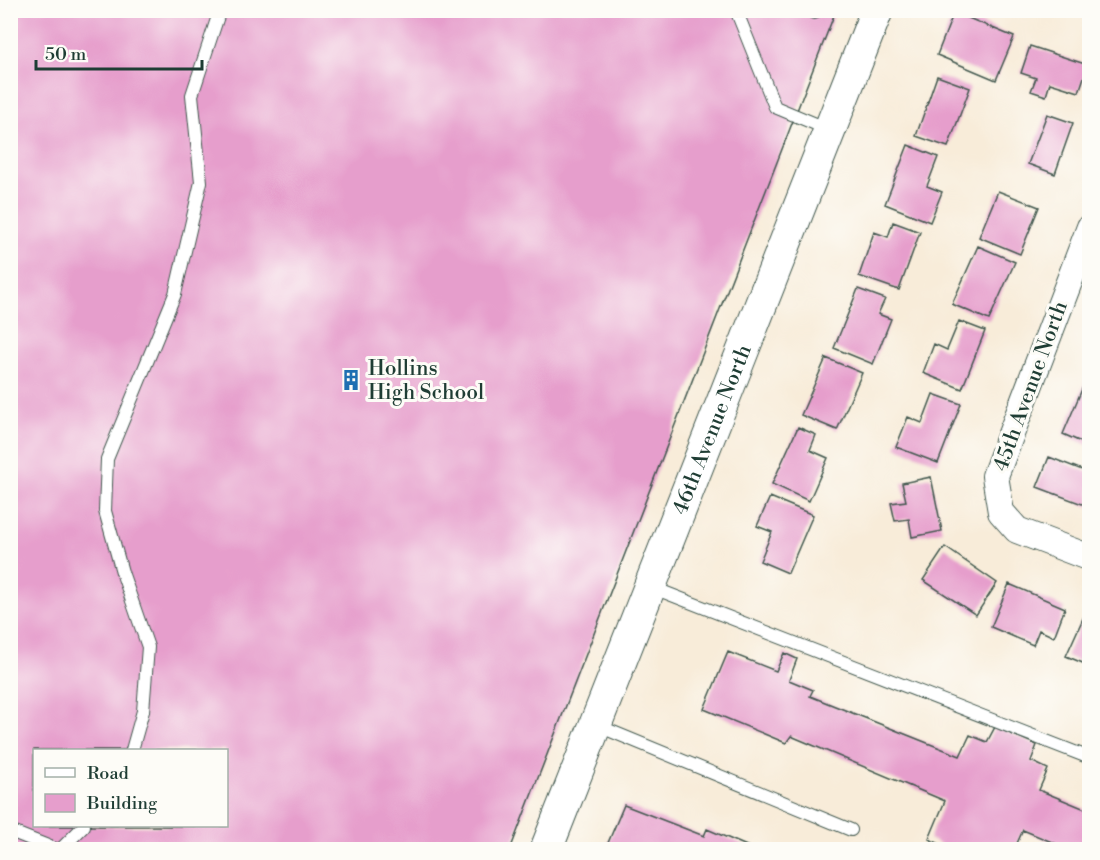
<svg xmlns="http://www.w3.org/2000/svg" width="1100" height="860" viewBox="0 0 1100 860" font-family="'Libre Bodoni',serif">
  <rect width="100%" height="100%" fill="#fdfcf7"/>
  <filter id="ink" filterUnits="userSpaceOnUse"><feTurbulence type="fractalNoise" baseFrequency=".0167" numOctaves="2"/><feDisplacementMap in="SourceGraphic" scale="12" xChannelSelector="R" yChannelSelector="G"/><feConvolveMatrix kernelMatrix="1 2 1 2 8 2 1 2 1" color-interpolation-filters="sRGB"/></filter>
  <filter id="wash" filterUnits="userSpaceOnUse"><feTurbulence type="fractalNoise" baseFrequency=".008" numOctaves="4" result="noise"/><feDisplacementMap in="SourceGraphic" scale="24" xChannelSelector="R" yChannelSelector="G"/><feGaussianBlur stdDeviation="1.35" result="paint"/><feColorMatrix in="noise" values="0 0 0 0 0 0 0 0 0 0 0 0 0 0 0 0 0 1.4 0 .05"/><feComposite in="paint" operator="in"/></filter>
  <g filter="url(#wash)">
    <rect width="100%" height="100%" fill="#f8ecd9"/>
    <g id="blocks">
      <path fill="#e69ecc" fill-rule="evenodd" d="M10,10H836L510,850H10ZM34,750H226V826H34Z
        M954,12L1014,37L996,80L937,55Z
        M1030,46L1088,65L1079,92L1050,83L1046,96L1031,91L1036,78L1021,73Z
        M937,76L970,88L948,147L916,136Z
        M1047,114L1073,123L1055,174L1028,164Z
        M908,145L938,157L927,186L942,192L930,222L885,204Z
        M998,191L1039,207L1020,254L979,237Z
        M893,222L920,232L899,290L859,276L874,232L888,237Z
        M978,246L1015,262L989,320L952,304Z
        M858,289L885,299L878,314L891,319L873,364L834,348Z
        M959,321L985,331L962,389L923,373L934,344L947,350Z
        M826,358L862,373L837,430L801,415Z
        M1088,375H1090V446L1063,434Z
        M933,394L961,404L938,463L896,447L908,417L922,423Z
        M798,427L816,435L810,450L828,458L809,501L772,484Z
        M1049,457L1090,473V507L1037,487Z
        M931,477L942,531L912,537L909,519L895,521L891,503L906,501L902,483Z
        M770,497L813,515L788,573L760,561L772,532L757,526Z
        M945,547L997,583L976,615L923,580Z
        M1009,584L1065,608L1054,637L1039,630L1033,645L991,627Z
        M1085,614L1090,616V666L1066,656Z
        M728,652L776,671L784,653L797,659L789,680L813,690L810,696L960,756L970,735L987,742L995,727L1037,745L1031,761L1048,769L1039,790L1090,811V850H1071L1023,830L1014,850H939L940,844L929,839L945,801L791,736L786,743L704,709Z
        M624,805L704,836L707,829L749,847L748,850H605Z"/>
    </g>
  </g>
  <g filter="url(#ink)">
    <use href="#blocks" fill-opacity="0" stroke="#40574d" stroke-width="1.5"/>
    <g fill="none" stroke-linecap="round" stroke-linejoin="round">
      <defs>
        <path id="service" d="M736,10L775,107L830,130
          M809,10L814,13
          M651,587L1090,758
          M596,725L851,830
          M132,750L143,711L148,647L122,572L105,511L107,459L175,294L201,182L192,95L220,10
          M10,831L58,850
          M60,850L84,826"/>
        <path id="minor" d="M1090,227L995,476L1001,512L1017,530L1090,558"/>
        <g id="tertiary">
          <path id="s1" d="M546,850L877,10"/>
        </g>
      </defs>
      <use href="#service" stroke="#40574d" stroke-width="14"/>
      <use href="#minor" stroke="#40574d" stroke-width="28"/>
      <use href="#tertiary" stroke="#40574d" stroke-width="34"/>
      <use href="#service" stroke="#fff" stroke-width="12"/>
      <use href="#minor" stroke="#fff" stroke-width="26"/>
      <use href="#tertiary" stroke="#fff" stroke-width="32"/>
    </g>
  </g>
  <defs>
    <symbol id="building-bare" viewBox="-9 -9 18 18"><path d="M-4-6H4V6H1V3H-1V6H-4ZM-2.5-4.3h1.7v1.8h-1.7ZM.8-4.3h1.7v1.8H.8ZM-2.5-1h1.7V.8h-1.7ZM.8-1h1.7V.8H.8Z" fill="#1f6fb2" stroke="#fdfcf7" stroke-width="2.5" paint-order="stroke"/></symbol>
  </defs>
  <g fill-rule="evenodd">
    <use href="#building-bare" x="336" y="365" width="30" height="30"/>
  </g>
  <g text-anchor="middle" stroke-width="6" stroke-linejoin="round" paint-order="stroke">
    <g font-size="21" fill="#1f3d34" stroke="#fdfcf7" text-anchor="start">
      <text x="368" y="375">Hollins<tspan x="368" dy="24">High School</tspan></text>
    </g>
    <g font-size="21" fill="#1f3d34" stroke="#fdfcf7">
      <text transform="translate(1030 386) rotate(-70)" y="7">45th Avenue North</text>
      <text dy="7" stroke="none"><textPath href="#s1" startOffset="452">46th Avenue North</textPath></text>
    </g>
  </g>
  <rect width="1100" height="860" fill="none" stroke="#fdfcf7" stroke-width="36"/>
  <rect x="33" y="749" width="195" height="78" fill="#fdfcf7" stroke="#a4b0a9" stroke-width="1.5"/>
  <rect x="45" y="768" width="30" height="9" fill="#ffffff" stroke="#a4b0a9" stroke-width="1.5"/>
  <text x="87" y="779" font-size="18" fill="#1f3d34">Road</text>
  <rect x="45" y="794" width="30" height="18" fill="#e69ecc" stroke="#a4b0a9" stroke-width="1.5"/>
  <text x="87" y="809" font-size="18" fill="#1f3d34">Building</text>
  <path d="M36 60v9h166v-9" fill="none" stroke="#1f3d34" stroke-width="3"/>
  <text x="45" y="60" font-size="18" fill="#1f3d34" stroke="#fdfcf7" stroke-width="4.5" paint-order="stroke">50 m</text>
</svg>
